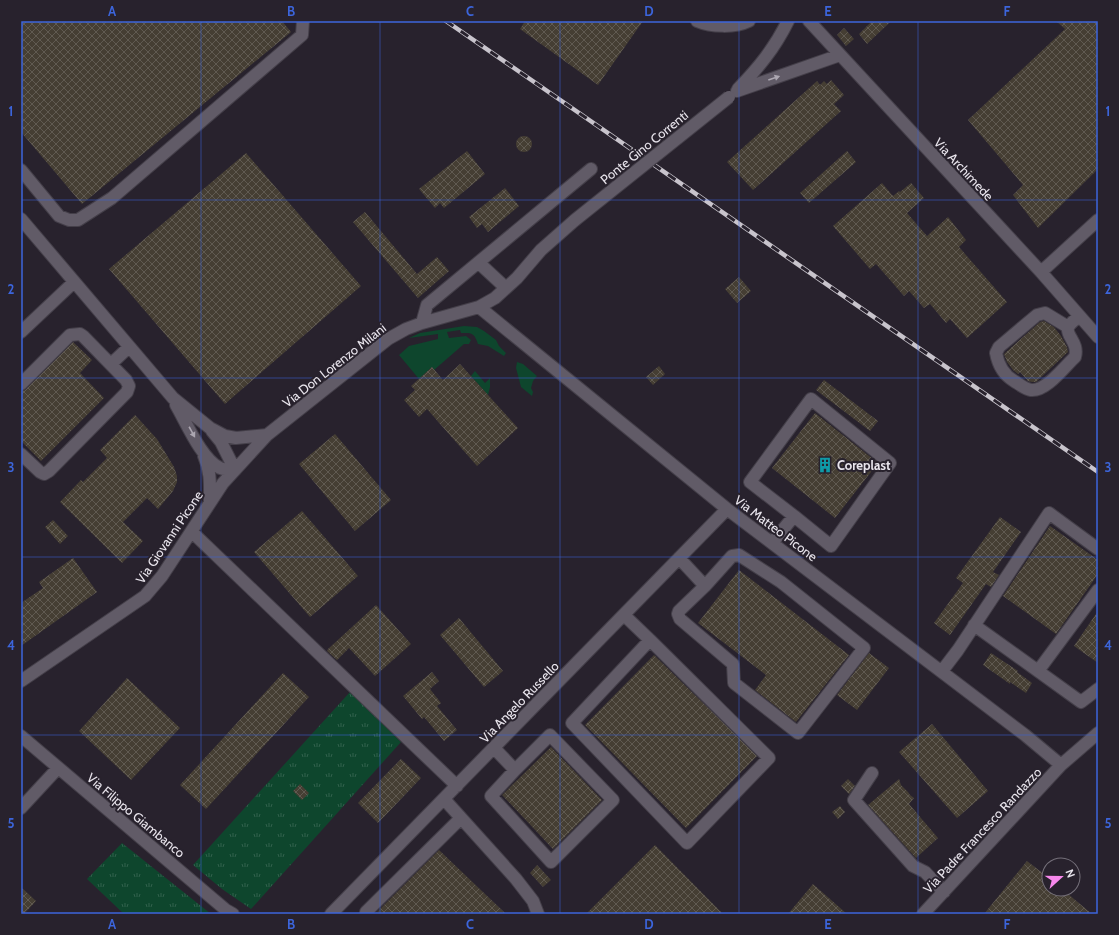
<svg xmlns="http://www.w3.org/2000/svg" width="1119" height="935" viewBox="0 0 1119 935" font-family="Cabin,sans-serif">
  <defs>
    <pattern id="grass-tufts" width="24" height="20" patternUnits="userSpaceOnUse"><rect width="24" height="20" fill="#0e462d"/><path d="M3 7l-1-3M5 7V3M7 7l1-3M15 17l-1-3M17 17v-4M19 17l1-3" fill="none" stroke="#31614c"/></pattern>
    <pattern id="building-cross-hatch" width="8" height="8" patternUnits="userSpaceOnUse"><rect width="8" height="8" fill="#453e33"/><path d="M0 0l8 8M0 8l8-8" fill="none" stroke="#605a51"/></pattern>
  </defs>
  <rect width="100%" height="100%" fill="#28222d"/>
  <path fill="url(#grass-tufts)" d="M350,692L401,742L251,909L222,889L193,865Z
    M122,843L211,914H124L87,879Z"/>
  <path fill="#0e462d" d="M464,326L477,327L484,331L496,340L499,346L506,353L504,356L488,346L478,344C474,333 473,333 461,333L460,330L447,332L449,338L466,336L471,340L469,344H464L434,370L432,367L419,379L399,355L409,346L438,339V334L409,338L420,333Z
    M517,362L523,364L537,376L533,381L531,388L533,392L532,396L521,387L516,368Z
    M475,371L485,383L490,378V387L488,395L471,376Z"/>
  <path fill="url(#building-cross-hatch)" d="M21,21H282L291,32L82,204L21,132Z
    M525,21H643L598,85L520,29Z
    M872,21H891L867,44L859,34Z
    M1056,21H1098V169L1038,228L1013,195L1023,185L968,120L1065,29Z
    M844,28L854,39L846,46L837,35Z
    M831,80L844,95L834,104L841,111L753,190L727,162L817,81L820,85L824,81L827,84Z
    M516 144a8 8 0 1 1 16 0a8 8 0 1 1-16 0Z
    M467,151L485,174L444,208L440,203L435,208L419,189Z
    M847,151L856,162L809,203L800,193Z
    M246,153L361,286L225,404L109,269Z
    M882,183L893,196L899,191L900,192L911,183L924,198L907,213L927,236L948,217L966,240L959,247L1007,302L967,338L950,319L946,323L930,304L924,308L909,291L904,296L876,264L870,269L833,226Z
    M505,188L519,206L488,232L482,224L477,228L469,217Z
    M365,212L417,274L437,257L449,271L418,298L353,222Z
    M739,277L751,291L737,303L725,289Z
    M1044,321L1054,327L1061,336L1067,347L1068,352L1036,382H1032L1028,381L1020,372L1018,374L1013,370L1007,362L1004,354L1040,322Z
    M73,342L92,360L80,373L104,398L41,461L21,441V391L26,389Z
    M460,364L518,428L477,466L427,409L419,417L404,400L415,390L411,386L432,367L443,380Z
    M659,366L665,374L653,385L646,377Z
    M824,380L878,421L870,431L816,390Z
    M815,413L878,463L835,518L772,468Z
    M135,415L157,439L174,467L177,476V482L173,491L158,509L147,498L123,522L143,541L122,563L60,502L81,480L83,482L107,458L100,450Z
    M335,434L391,500L355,531L299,464Z
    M302,511L358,576L310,617L254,552Z
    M1000,517L1021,532L993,572L999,575L991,587L986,584L950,635L934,623L963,583L956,578Z
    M53,520L68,536L60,544L45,527Z
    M1050,526L1098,560V574L1056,634L1003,596Z
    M73,558L97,592L21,646V603L43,588L39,582Z
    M739,570L849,655L796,722L755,690L766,675L698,623Z
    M376,605L411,644L375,676L349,648L337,660L327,651L328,649Z
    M1098,611V663L1074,646Z
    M459,618L503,671L484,687L440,635Z
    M869,653L889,668L857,710L837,695Z
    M991,653L1018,671L1017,672L1032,683L1026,693L1010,682V684L983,665Z
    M654,655L757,756L686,828L585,725Z
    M432,672L439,681L430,689L441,703L437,706L457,730L444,741L424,717L422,719L403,696Z
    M283,673L309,697L206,809L180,785Z
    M127,678L180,728L131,780L79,731Z
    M932,724L988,791L957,818L899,752Z
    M551,747L602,800L553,849L502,795Z
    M401,759L421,778L378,823L358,803Z
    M848,779L855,786L849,794L841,786Z
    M899,779L901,785L908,792L910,795L914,798L909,804L938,838L916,858L868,805Z
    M300,784L309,793L302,800L293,791Z
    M840,806L845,812L838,819L832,812Z
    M655,845L723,914H586Z
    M439,850L506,914H375Z
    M1027,861L1049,878V889H1062L1092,914H984Z
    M537,865L551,880L543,887L530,873Z
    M813,884L847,914H788Z
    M21,887L36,901L24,914H21Z"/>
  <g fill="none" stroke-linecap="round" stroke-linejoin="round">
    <defs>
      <path id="minor" d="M697,21C711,27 735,28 749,21
        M809,21L1041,272L1098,337
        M738,89C759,67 774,49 788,21
        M737,91L840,55
        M21,170L59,216L69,220H78L112,198L302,35L303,21
        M21,219L173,398L210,428L225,436L236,438L267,435
        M479,263L506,288
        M1041,272L1098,220
        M479,307L727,509L1025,735L1061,765
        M422,323L427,305L591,169
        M1068,327L1045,313L1037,315L999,347L996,353C998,364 1004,375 1014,381C1019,384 1025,389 1031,390C1046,392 1065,366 1075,357C1079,343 1066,336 1068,328C1069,324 1076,319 1079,316
        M21,332L74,282
        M111,364L129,347
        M21,384L70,335L80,334L83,336L126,380L129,386L127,392L49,471L44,474L40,472L21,454
        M176,405C186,422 202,460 220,468C224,470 230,469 235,470
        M212,431L221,442L235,470
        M204,456C211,471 210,486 210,502
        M192,532L457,786
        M772,543L794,516L831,546L890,463L811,399L750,482L794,516
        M679,558L705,586L732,556L739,555L781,582L864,648L798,733L734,683L733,664L680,619L678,614L679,611L705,586
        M624,615L650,640L572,723L687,843L769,758L650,640
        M974,625L1081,702L1098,689
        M942,671L958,650L1049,513L1098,549
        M1038,671L1098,590
        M21,681L145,596L162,576L223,483L267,435L388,339L406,329L422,323L479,307L495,298L517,278L541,250L575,220
        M21,736L226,910L233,914
        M494,748L515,770L491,796L551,862L613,800L550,735L515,770
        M872,773L854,800L913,866L925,872L944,892
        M444,799L516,879L533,901L538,914
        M21,808L58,768
        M331,914L727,509
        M368,914L366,912L461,818
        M923,914L1061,765L1098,733"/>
    </defs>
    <use href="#minor" stroke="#443f49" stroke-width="14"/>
    <use href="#minor" stroke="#615b67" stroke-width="12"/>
    <defs>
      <path id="rail" d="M446,21L1098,472"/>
    </defs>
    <use href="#rail" stroke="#c8c4cc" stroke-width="4.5"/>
    <use href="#rail" stroke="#28222d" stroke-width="3" stroke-dasharray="9" stroke-linecap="butt"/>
    <defs>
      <path id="minor-bridge" d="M575,220L729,97"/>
    </defs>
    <use href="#minor-bridge" stroke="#443f49" stroke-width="14" stroke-linecap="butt"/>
    <use href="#minor-bridge" stroke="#615b67" stroke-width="12"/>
  </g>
  <defs><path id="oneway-solid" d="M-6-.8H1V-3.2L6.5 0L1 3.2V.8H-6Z"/></defs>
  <g fill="#aca7b1">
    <use href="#oneway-solid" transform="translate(774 78) rotate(-19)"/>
    <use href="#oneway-solid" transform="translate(192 432) rotate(61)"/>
  </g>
  <path fill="none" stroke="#3c65db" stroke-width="1" stroke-opacity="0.55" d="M201,21V914M380,21V914M560,21V914M739,21V914M918,21V914M21,200H1098M21,378H1098M21,557H1098M21,735H1098"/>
  <defs>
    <symbol id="building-bare" viewBox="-9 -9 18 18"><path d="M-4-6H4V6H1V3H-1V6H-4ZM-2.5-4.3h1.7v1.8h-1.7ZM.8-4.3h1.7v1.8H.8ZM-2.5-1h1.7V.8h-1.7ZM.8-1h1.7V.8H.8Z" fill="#0f9aa8" stroke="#28222d" stroke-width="2.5" paint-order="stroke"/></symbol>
  </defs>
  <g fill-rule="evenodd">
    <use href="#building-bare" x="814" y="454" width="22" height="22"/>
  </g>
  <g text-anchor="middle" stroke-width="4" stroke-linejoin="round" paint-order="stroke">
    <g font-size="13" fill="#e9e5ed" stroke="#28222d">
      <text transform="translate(644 147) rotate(-39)" y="5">Ponte Gino Correnti</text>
      <text transform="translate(964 169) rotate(47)" y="5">Via Archimede</text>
      <text transform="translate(334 365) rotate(-38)" y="5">Via Don Lorenzo Milani</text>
      <text transform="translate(776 528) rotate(37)" y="5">Via Matteo Picone</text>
      <text transform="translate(169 537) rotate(-56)" y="5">Via Giovanni Picone</text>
      <text transform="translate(519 702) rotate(-46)" y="5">Via Angelo Russello</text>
      <text transform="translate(136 815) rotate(40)" y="5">Via Filippo Giambanco</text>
      <text transform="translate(982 830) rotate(-47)" y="5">Via Padre Francesco Randazzo</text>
    </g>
    <g font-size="13" font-weight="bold" fill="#e9e5ed" stroke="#28222d" text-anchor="start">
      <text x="837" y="470">Coreplast</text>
    </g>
  </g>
  <rect width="1119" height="935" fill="none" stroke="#28222d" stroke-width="44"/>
  <g transform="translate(1061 877) rotate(69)"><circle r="19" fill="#28222d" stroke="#75707a"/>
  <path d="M0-3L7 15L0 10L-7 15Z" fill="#f788ec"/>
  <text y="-6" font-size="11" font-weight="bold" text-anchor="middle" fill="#e9e5ed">N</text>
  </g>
  <rect x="22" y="22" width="1075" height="891" fill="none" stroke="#3c65db" stroke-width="1.5"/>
  <g font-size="13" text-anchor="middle" font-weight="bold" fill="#3c65db">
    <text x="112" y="16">A</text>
    <text x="291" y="16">B</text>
    <text x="470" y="16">C</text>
    <text x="649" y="16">D</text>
    <text x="828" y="16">E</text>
    <text x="1007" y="16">F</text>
    <text x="11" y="116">1</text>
    <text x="1108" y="116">1</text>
    <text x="11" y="294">2</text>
    <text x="1108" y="294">2</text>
    <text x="11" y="472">3</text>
    <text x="1108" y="472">3</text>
    <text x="11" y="650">4</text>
    <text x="1108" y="650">4</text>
    <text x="11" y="828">5</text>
    <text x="1108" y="828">5</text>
    <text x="112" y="929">A</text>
    <text x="291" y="929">B</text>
    <text x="470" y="929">C</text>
    <text x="649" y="929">D</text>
    <text x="828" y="929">E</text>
    <text x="1007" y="929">F</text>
  </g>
</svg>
